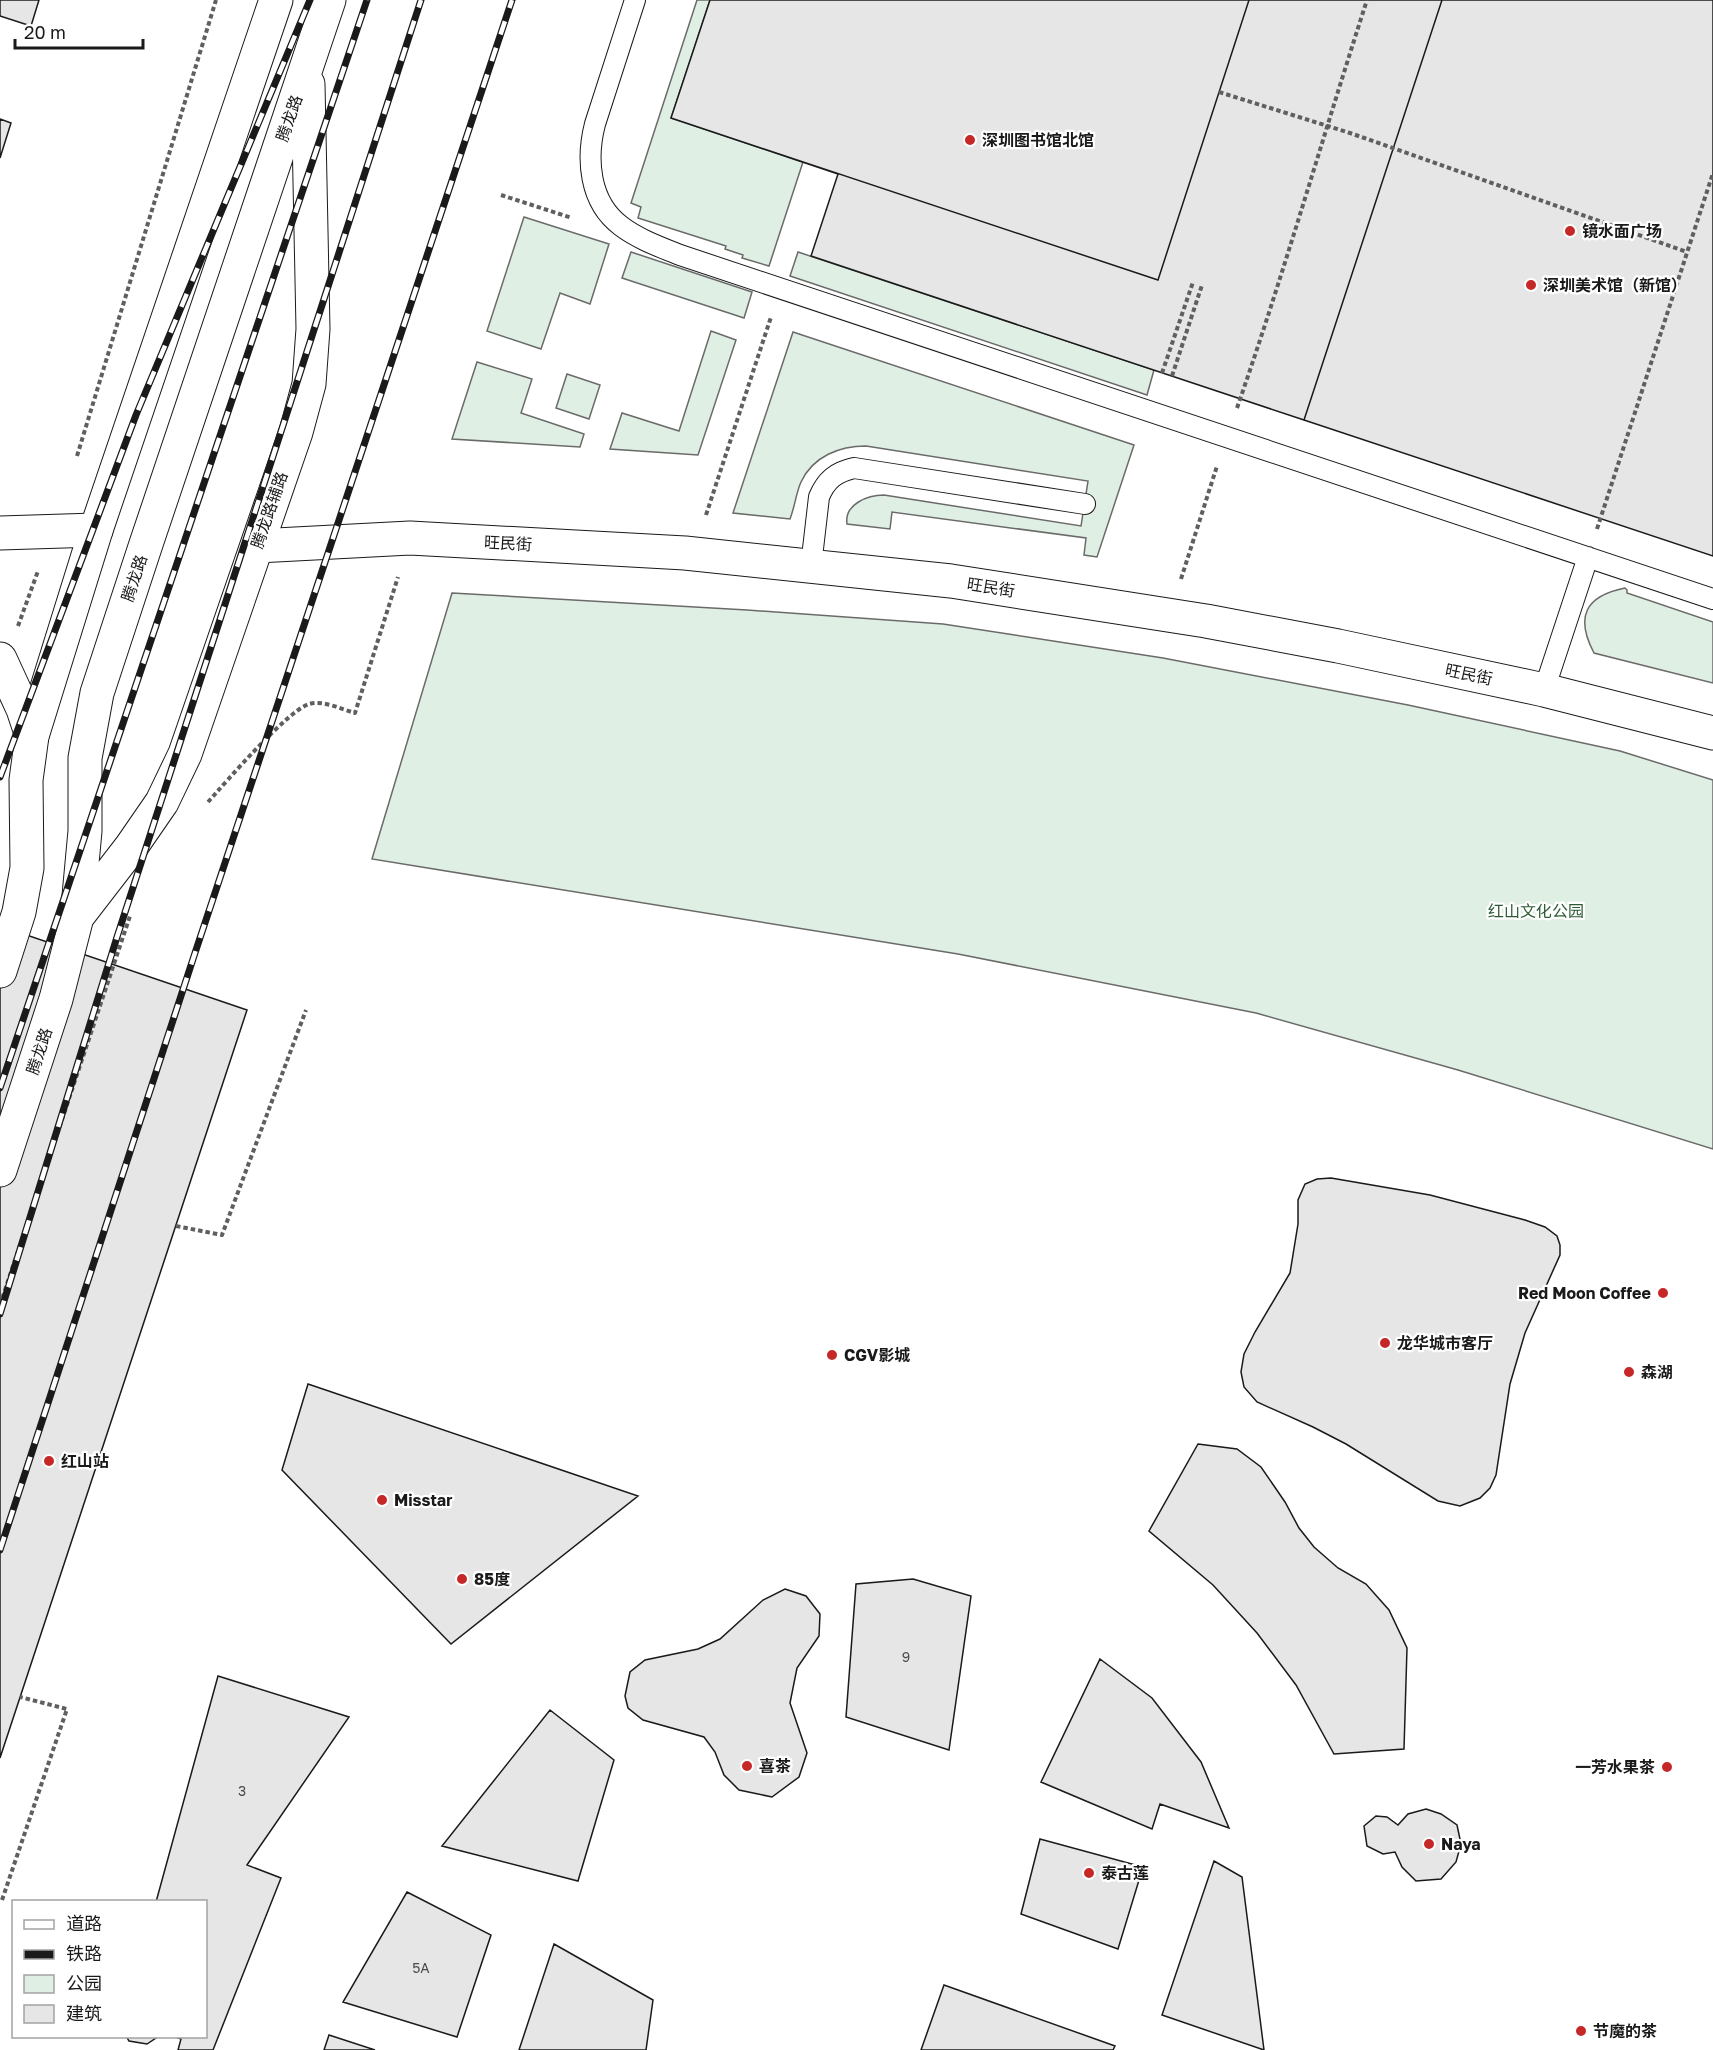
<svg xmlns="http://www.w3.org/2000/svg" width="1713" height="2050" viewBox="0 0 1713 2050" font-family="'Golos Text','Noto Sans SC',sans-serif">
  <rect width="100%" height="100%" fill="#fff"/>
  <path fill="#e0efe3" stroke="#6a6a6a" stroke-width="1.5" d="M697,0H710L671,118L803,162L769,266L742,258L743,255L725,249L726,246L638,218L641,207L631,203Z
    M524,217L609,244L590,304L560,293L541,349L487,331Z
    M631,252L752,292L744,318L622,278Z
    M798,252L1154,370L1147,395L790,276Z
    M711,331L736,340L698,455L610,449L622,413L679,431Z
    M793,332L1134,445L1097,557L1084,555L1086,538L892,512L890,529L847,524C844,504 868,495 884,495L1081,526L1088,481L866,446C840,446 813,456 801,482C796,493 795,506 790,519L733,513Z
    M477,362L532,379L521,413L584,434L580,447L452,439Z
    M567,374L600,385L589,419L556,408Z
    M1625,588L1627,590V593L1713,622V683L1594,653C1575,617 1585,596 1625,588Z
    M452,593L747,610L943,624L1163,658L1408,705L1620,751L1713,780V1149L1458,1070L1256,1013L958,954L372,859Z"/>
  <path fill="#e6e6e6" stroke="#1a1a1a" stroke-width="1.5" d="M0,0H39L31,26L0,16Z
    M710,0H1249L1158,280L671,118Z
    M710,0H1442L1304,420L811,256L838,174L671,118Z
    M1442,0H1713V556L1304,420Z
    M0,119L11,123L0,158Z
    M0,926L247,1010L0,1758Z
    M1331,1178L1430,1195L1525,1220L1545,1227L1557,1236L1560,1245V1255L1525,1333L1510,1384L1496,1475L1490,1488L1480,1498L1460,1506L1438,1501L1346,1444L1313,1427L1257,1402L1244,1387L1241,1372L1244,1354L1255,1332L1290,1273L1298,1224V1200L1305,1184L1317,1179Z
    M308,1384L638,1496L451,1644L282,1470Z
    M1198,1444L1237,1449L1261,1467L1285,1502L1299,1528L1314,1547L1338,1568L1366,1584L1389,1610L1407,1648L1404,1749L1334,1754L1296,1685L1257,1633L1213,1585L1149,1531Z
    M913,1579L971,1596L949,1750L846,1717L856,1584Z
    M785,1589L806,1596L820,1614L819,1636L797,1668L790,1703L807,1753L799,1777L772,1797L739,1790L724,1775L715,1752L704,1737L643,1720L628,1708L625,1696L630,1672L645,1660L698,1649L720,1639L763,1600Z
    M1100,1659L1152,1698L1201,1762L1229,1828L1160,1804L1152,1829L1041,1782Z
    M218,1676L349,1717L247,1865L281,1878L213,2050H178L181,2039L173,2036H206V1902H156Z
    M550,1710L614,1760L578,1881L442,1846Z
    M1426,1809L1441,1814L1457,1825L1461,1844L1456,1862L1441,1879L1416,1881L1402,1867L1395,1852L1383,1854L1367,1846L1364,1826L1376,1816L1387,1817L1398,1825L1408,1814Z
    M1040,1839L1143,1867L1118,1949L1021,1914Z
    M1214,1861L1242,1877L1264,2050L1162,2015Z
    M407,1892L491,1935L457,2037L343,2002Z
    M554,1944L653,2000L646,2050H519Z
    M944,1985L1115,2046L1113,2050H921Z
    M329,2035L375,2050H324Z
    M126,2036H159L147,2044L129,2041Z"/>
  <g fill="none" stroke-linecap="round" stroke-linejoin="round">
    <defs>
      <path id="lane" d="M635,0L595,124C586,159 589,202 621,226C638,239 660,247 680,255L1713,599
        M811,566L819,497C826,480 836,472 854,468L1085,504
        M1544,690L1588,557"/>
      <path id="street" d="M0,533L96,530
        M0,659L23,709L32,736"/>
      <path id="secondary" d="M257,546L410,538L685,553L951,581L1206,621L1338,646L1544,690L1713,733
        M77,917L131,847L162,802L185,754L296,432L309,384L313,329L308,84
        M0,971L19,912L27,868L26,780L32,736L96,530L276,0
        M0,1170L56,999L77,917L85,831V758L97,693L146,544L329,0"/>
    </defs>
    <use href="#lane" stroke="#1a1a1a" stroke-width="22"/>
    <use href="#street" stroke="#1a1a1a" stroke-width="35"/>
    <use href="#secondary" stroke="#1a1a1a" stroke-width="35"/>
    <path stroke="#5f5f5f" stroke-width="4" stroke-dasharray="4.5 3" stroke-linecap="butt" d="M1219,92L1350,133L1687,252
      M501,195L572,218
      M1162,373L1193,282
      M1172,376L1202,285
      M1237,408C1284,273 1323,136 1367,0
      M77,456L216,0
      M706,515L771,317
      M1597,529L1713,173
      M1181,579L1217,466
      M18,626L38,571
      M208,802C226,782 287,711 309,704C323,700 341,709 355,713L398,577
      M176,1226L222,1235L306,1010
      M0,1305L130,916
      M2,1900L67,1709L20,1697"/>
    <use href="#lane" stroke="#fff" stroke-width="20"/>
    <use href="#street" stroke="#fff" stroke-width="33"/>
    <use href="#secondary" stroke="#fff" stroke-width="33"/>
    <defs>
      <path id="rail" d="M0,777L136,415L310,0
        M0,1088L367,0
        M0,1314L117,937L421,0
        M0,1550L194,956L512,0"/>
    </defs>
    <use href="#rail" stroke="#1a1a1a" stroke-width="7"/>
    <use href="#rail" stroke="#fff" stroke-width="4.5" stroke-dasharray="14" stroke-linecap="butt"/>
  </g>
  <g fill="#c62828" stroke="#fff" stroke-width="2">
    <circle cx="970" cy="140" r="6"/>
    <circle cx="1570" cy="231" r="6"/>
    <circle cx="1531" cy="285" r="6"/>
    <circle cx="1663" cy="1293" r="6"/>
    <circle cx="1385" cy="1343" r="6"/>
    <circle cx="832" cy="1355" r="6"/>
    <circle cx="1629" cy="1372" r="6"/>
    <circle cx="49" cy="1461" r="6"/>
    <circle cx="382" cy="1500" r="6"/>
    <circle cx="462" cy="1579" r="6"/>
    <circle cx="747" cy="1766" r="6"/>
    <circle cx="1667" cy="1767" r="6"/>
    <circle cx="1429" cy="1844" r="6"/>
    <circle cx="1089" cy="1873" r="6"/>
    <circle cx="1581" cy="2031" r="6"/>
  </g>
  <g text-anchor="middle" stroke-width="4.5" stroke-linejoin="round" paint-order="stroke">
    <g font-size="14" fill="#4d4d4d">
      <text x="906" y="1662">9</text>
      <text x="242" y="1796">3</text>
      <text x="421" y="1973">5A</text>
    </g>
    <g font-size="16" fill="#1a1a1a" stroke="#fff">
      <text transform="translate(289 118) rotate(-71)" y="6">腾龙路</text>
      <text transform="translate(269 510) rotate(-71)" y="6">腾龙路辅路</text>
      <text transform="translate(508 543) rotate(3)" y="6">旺民街</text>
      <text transform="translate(134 578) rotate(-72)" y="6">腾龙路</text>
      <text transform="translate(991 587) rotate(9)" y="6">旺民街</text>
      <text transform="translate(1469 674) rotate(12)" y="6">旺民街</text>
      <text transform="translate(39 1051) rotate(-72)" y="6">腾龙路</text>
    </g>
    <g font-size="16" font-weight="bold" fill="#1a1a1a" stroke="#fff" text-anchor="start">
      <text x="982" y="146">深圳图书馆北馆</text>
      <text x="1582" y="237">镜水面广场</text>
      <text x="1543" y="291">深圳美术馆（新馆）</text>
      <text x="1651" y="1299" text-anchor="end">Red Moon Coffee</text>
      <text x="1397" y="1349">龙华城市客厅</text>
      <text x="844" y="1361">CGV影城</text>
      <text x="1641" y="1378">森湖</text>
      <text x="61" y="1467">红山站</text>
      <text x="394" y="1506">Misstar</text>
      <text x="474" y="1585">85度</text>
      <text x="759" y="1772">喜茶</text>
      <text x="1655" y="1773" text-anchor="end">一芳水果茶</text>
      <text x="1441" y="1850">Naya</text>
      <text x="1101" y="1879">泰古莲</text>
      <text x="1593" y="2037">节魔的茶</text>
    </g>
    <g font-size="16" fill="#2b5a34" stroke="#fff">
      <text x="1536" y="917">红山文化公园</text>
    </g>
  </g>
  <rect x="12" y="1900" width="195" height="138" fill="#ffffff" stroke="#a3a3a3" stroke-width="1.5"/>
  <rect x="24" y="1920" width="30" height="9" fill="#ffffff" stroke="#a3a3a3" stroke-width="1.5"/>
  <text x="66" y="1930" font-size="18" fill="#1a1a1a">道路</text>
  <rect x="24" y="1950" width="30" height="9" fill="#1a1a1a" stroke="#a3a3a3" stroke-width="1.5"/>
  <text x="66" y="1960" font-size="18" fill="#1a1a1a">铁路</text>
  <rect x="24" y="1975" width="30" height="18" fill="#e0efe3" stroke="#a3a3a3" stroke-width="1.5"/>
  <text x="66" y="1990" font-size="18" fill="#1a1a1a">公园</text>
  <rect x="24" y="2005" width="30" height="18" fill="#e6e6e6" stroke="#a3a3a3" stroke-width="1.5"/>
  <text x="66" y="2020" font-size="18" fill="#1a1a1a">建筑</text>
  <path d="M15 39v9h128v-9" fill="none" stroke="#1a1a1a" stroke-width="3"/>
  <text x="24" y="39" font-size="18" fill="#1a1a1a" stroke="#ffffff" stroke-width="4.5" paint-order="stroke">20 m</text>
</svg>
